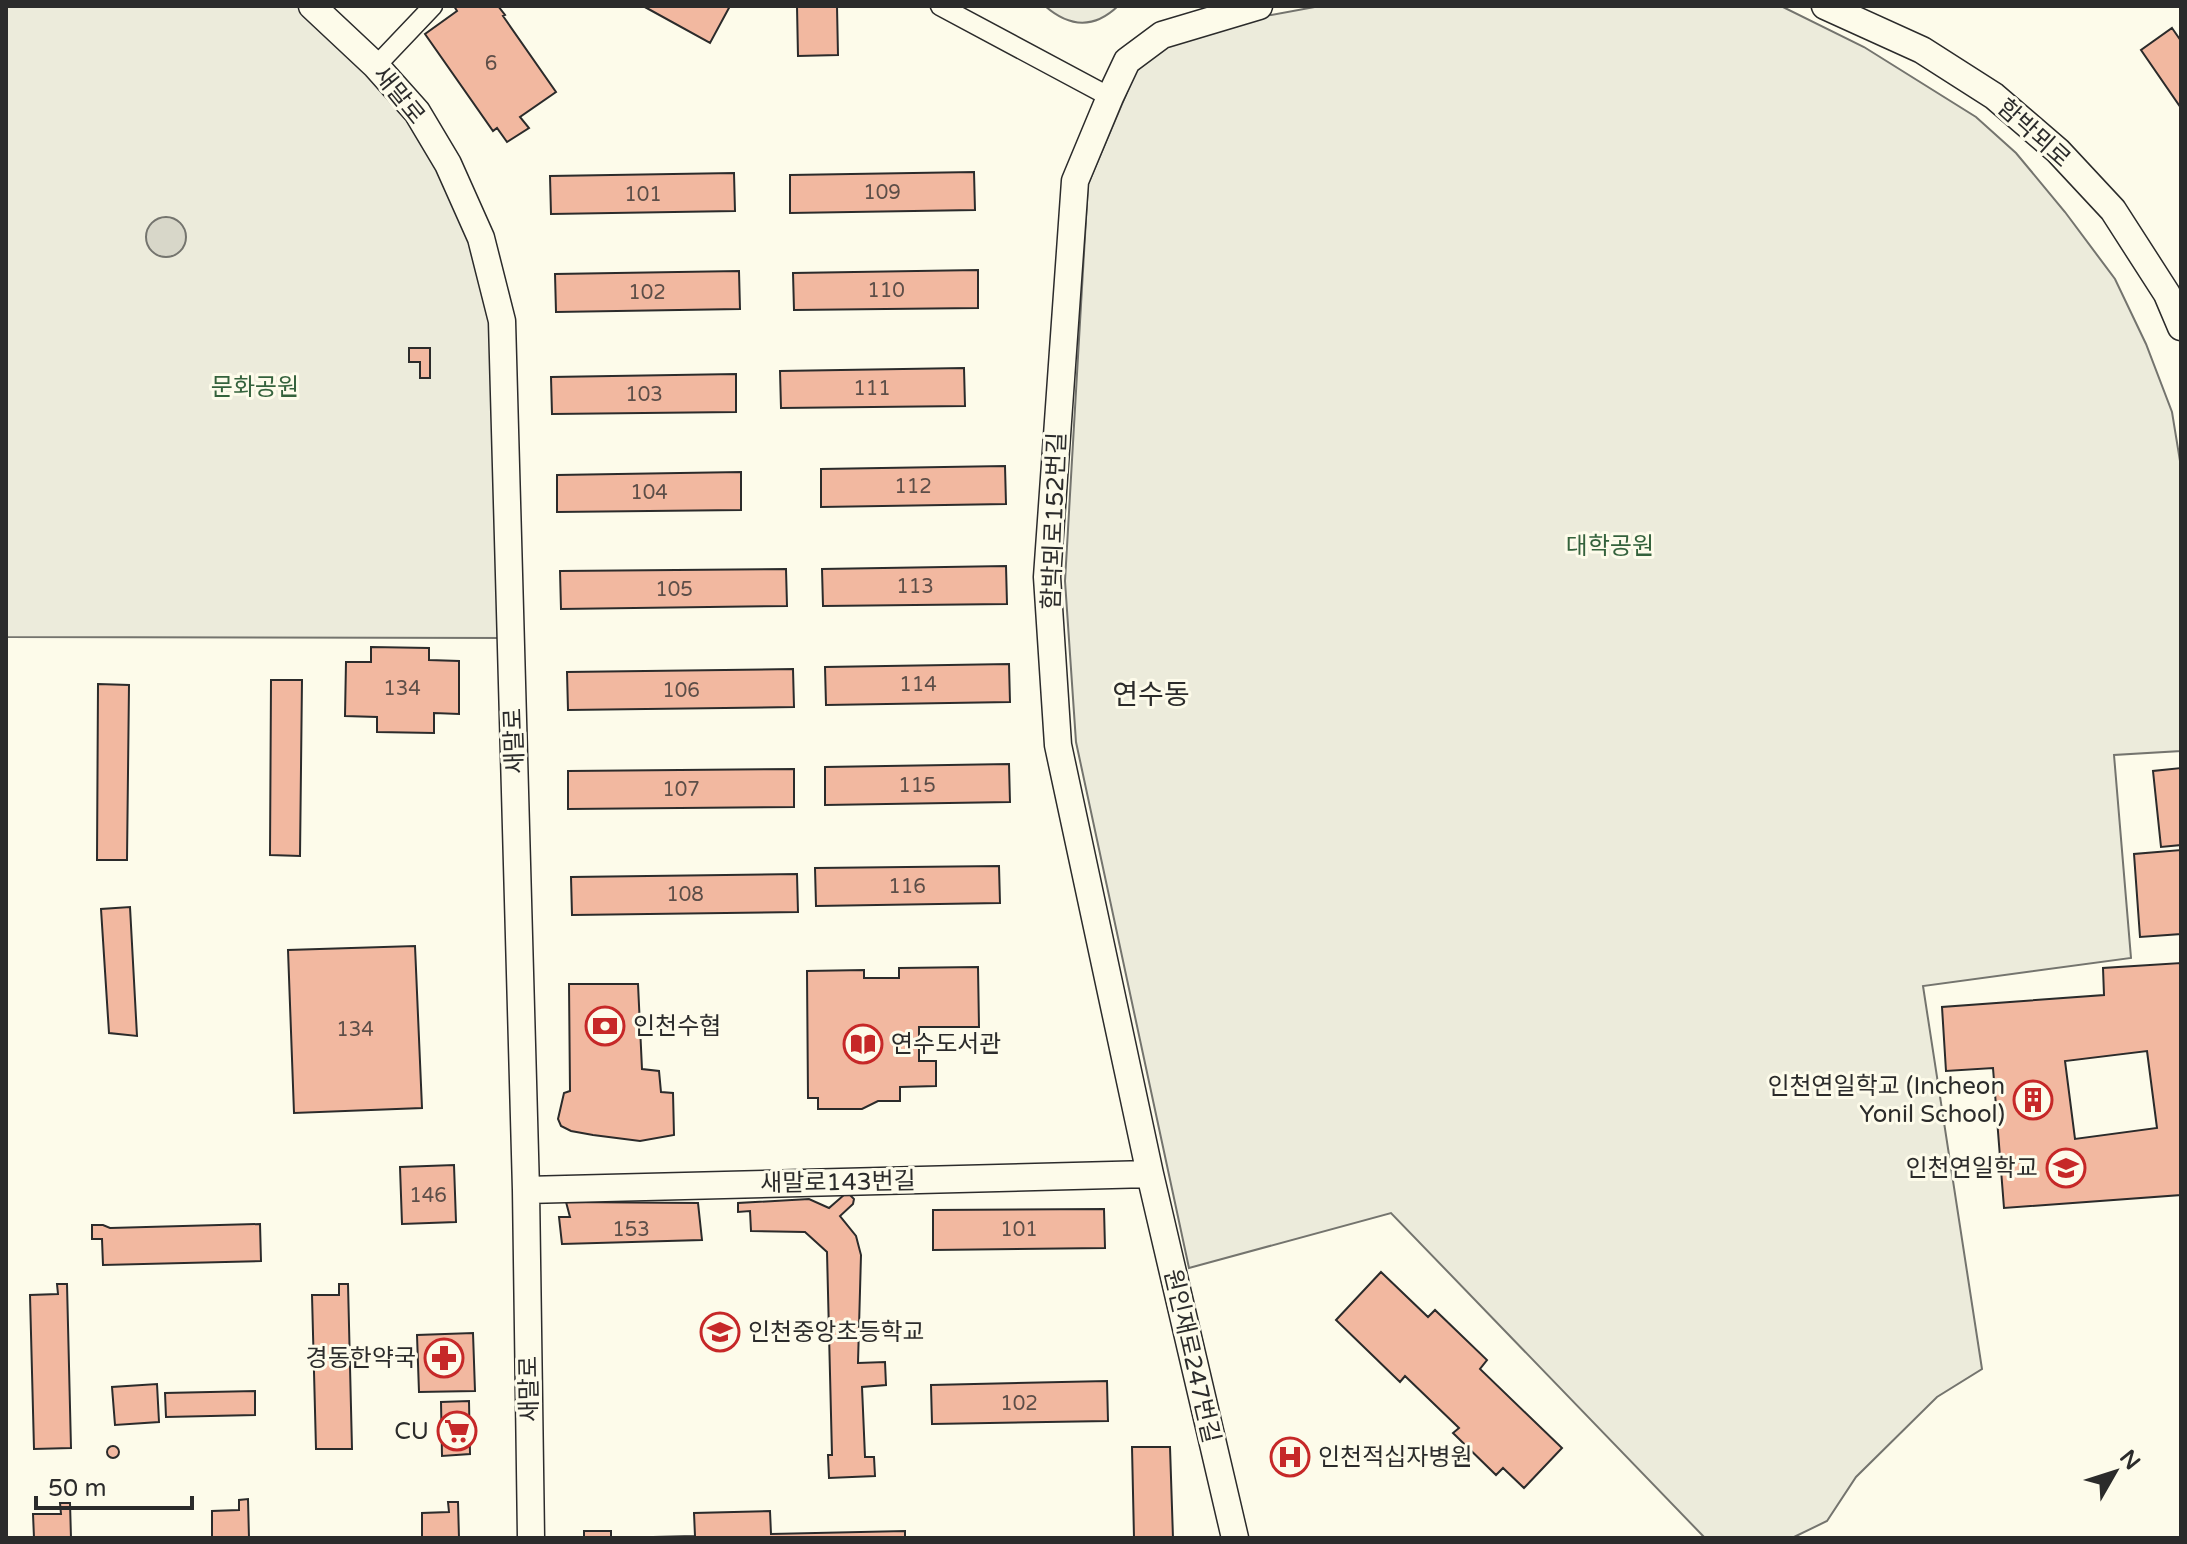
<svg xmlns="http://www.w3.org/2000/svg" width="2187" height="1544" viewBox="0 0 2187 1544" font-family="'Varela Round','Noto Sans KR',sans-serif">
  <rect width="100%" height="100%" fill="#fdfbea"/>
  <path fill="#ecebdb" stroke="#74746e" stroke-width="2" d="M6,6H312L417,112L502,321L511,638L6,637Z
    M1045,6H1118C1094,29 1069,27 1045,6Z
    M1320,6H1781L1864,47L1976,117L2016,153L2065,212L2115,279L2146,344L2172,412L2181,467V751L2114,755L2131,958L1923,986L1982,1369L1937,1397L1856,1477L1827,1521L1792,1538H1705L1391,1213L1189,1268L1076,742L1065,581L1088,184L1136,71L1170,44L1244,20Z"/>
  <path fill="#d8d7c9" stroke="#74746e" stroke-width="2" d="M146 237a20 20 0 1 1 40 0a20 20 0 1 1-40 0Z"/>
  <path fill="#f2b8a0" stroke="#2b2b2b" stroke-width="2" fill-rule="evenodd" d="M454,6H498L505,15L503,16L556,92L520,117L529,128L507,142L497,128L493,131L425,34L457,11Z
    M643,6H730L710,43Z
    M797,6H837L838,55L798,56Z
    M2172,28L2181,41V108L2141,50Z
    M974,172L975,210L790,213V175Z
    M734,173L735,211L551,214L550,176Z
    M978,270V308L794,310L793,273Z
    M739,271L740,309L556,312L555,274Z
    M409,348H430V378H420V362H409Z
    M964,368L965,406L781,408L780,371Z
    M736,374V412L552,414L551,377Z
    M1005,466L1006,504L821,507V469Z
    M741,472V510L557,512V475Z
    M1006,566L1007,604L823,606L822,569Z
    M786,569L787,606L561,609L560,571Z
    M371,647L429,648V660L459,661V714L434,713V733L377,732V717L345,716L346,662H371Z
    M1009,664L1010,702L826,705L825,667Z
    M793,669L794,707L568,710L567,672Z
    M271,680H302L300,856L270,855Z
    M98,684L129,685L127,860H97Z
    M1009,764L1010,802L825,805V767Z
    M2181,768V845L2161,847L2153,771Z
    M794,769V807L568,809V771Z
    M2181,850V934L2140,937L2134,854Z
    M999,866L1000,903L816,906L815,868Z
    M797,874L798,912L572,915L571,877Z
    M130,907L137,1036L109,1033L101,909Z
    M415,946L422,1108L294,1113L288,950Z
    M2181,963V1195L2004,1208L1993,1068L1946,1071L1942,1007L2104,995L2103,968ZM2147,1051L2157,1128L2075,1139L2065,1061Z
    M978,967L979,1027H919V1061H936V1086L900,1087V1101H878L862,1109H818V1098H808L807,971L864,970V978H899V968Z
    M569,984H638L642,1069L659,1071L661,1092L673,1093L674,1135L640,1141L593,1135L571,1131L561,1126L558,1119L564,1093L570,1091Z
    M454,1165L456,1222L402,1224L400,1167Z
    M845,1194L850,1195L854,1199L853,1204L840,1216L856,1236L861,1255L858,1363L885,1362L886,1385L862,1387L865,1457H874L875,1476L829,1478L828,1455H832L827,1252L805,1232L751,1231L750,1211L738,1212V1203L809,1199L829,1208Z
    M566,1202L698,1203L702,1240L562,1244L559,1217H570Z
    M1104,1209L1105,1248L933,1250V1210Z
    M260,1224L261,1261L103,1265L102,1239H92V1225H103L110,1228Z
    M1381,1272L1428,1317L1435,1310L1487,1360L1480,1369L1562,1448L1524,1488L1503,1468L1496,1475L1453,1433L1459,1428L1405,1376L1400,1382L1336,1320Z
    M57,1284H67L71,1448L34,1449L30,1295L58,1294Z
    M339,1284H348L352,1449H316L312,1295H339Z
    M473,1333L475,1391L419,1392L417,1335Z
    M1107,1381L1108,1421L932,1424L931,1385Z
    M157,1384L159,1422L115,1425L112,1387Z
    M255,1391V1415L166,1417L165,1393Z
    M469,1401L470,1454L442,1456L441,1402Z
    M107 1452a6 6 0 1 1 12 0a6 6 0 1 1-12 0Z
    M1132,1447H1170L1173,1538H1134Z
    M248,1499L249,1538H212V1511L239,1510V1500Z
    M448,1502H458L459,1538H422V1513L449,1512Z
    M60,1503H70L71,1538H34L33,1514H61Z
    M770,1511L771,1534L905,1531V1538H584V1531H611V1538L695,1536L694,1513Z"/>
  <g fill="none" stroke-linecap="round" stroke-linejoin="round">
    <defs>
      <path id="street" d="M940,6L1110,97
        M376,66L433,6"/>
      <path id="secondary" d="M312,6L376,66L417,112L448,164L481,238L502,321L526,1190L531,1538
        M1825,6L1922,50L1994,96L2058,151L2113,210L2167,294L2181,327
        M526,1190L1150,1174
        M1235,1538L1150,1174L1058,745L1047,577L1075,181L1110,97L1127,61L1162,35L1259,6"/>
    </defs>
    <use href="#street" stroke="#2b2b2b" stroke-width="21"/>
    <use href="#secondary" stroke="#2b2b2b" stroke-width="29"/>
    <use href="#street" stroke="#fdfbea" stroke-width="18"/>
    <use href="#secondary" stroke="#fdfbea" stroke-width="26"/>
  </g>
  <defs>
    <symbol id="bank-ring" viewBox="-11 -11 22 22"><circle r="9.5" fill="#fdfbea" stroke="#c62828" stroke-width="1.5"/><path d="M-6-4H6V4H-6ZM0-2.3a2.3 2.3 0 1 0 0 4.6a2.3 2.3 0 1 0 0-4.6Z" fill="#c62828"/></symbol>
    <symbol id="library-ring" viewBox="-11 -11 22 22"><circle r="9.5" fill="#fdfbea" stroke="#c62828" stroke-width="1.5"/><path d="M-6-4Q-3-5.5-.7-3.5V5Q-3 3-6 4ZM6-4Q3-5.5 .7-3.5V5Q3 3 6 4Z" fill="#c62828"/></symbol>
    <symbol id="building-ring" viewBox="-11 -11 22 22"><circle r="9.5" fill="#fdfbea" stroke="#c62828" stroke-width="1.5"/><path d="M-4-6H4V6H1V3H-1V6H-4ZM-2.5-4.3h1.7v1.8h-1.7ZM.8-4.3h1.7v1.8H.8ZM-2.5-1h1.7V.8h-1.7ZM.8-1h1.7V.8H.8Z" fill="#c62828"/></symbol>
    <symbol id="school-ring" viewBox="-11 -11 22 22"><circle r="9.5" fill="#fdfbea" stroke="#c62828" stroke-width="1.5"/><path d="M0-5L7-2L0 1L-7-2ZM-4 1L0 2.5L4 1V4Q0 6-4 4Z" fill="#c62828"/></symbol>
    <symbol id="pharmacy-ring" viewBox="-11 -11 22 22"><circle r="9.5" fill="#fdfbea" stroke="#c62828" stroke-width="1.5"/><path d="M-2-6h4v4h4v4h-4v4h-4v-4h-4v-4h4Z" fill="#c62828"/></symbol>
    <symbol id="supermarket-ring" viewBox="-11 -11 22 22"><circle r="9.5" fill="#fdfbea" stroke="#c62828" stroke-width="1.5"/><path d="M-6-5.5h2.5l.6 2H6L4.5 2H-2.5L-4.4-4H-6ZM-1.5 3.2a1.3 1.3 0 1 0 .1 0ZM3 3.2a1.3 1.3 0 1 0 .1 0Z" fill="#c62828"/></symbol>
    <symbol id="hospital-ring" viewBox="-11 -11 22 22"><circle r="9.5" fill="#fdfbea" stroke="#c62828" stroke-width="1.5"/><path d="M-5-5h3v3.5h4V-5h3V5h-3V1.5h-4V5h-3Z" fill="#c62828"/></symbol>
  </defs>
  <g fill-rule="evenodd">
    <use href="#bank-ring" x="583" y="1004" width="44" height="44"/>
    <use href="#library-ring" x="841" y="1022" width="44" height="44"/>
    <use href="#building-ring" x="2011" y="1078" width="44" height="44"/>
    <use href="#school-ring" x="2044" y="1146" width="44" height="44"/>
    <use href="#school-ring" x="698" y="1310" width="44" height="44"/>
    <use href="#pharmacy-ring" x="422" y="1336" width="44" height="44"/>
    <use href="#supermarket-ring" x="435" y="1409" width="44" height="44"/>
    <use href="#hospital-ring" x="1268" y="1435" width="44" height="44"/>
  </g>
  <g text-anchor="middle" stroke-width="6" stroke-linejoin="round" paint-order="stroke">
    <g font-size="20" fill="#5d4e48">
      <text x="491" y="70">6</text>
      <text x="882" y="199">109</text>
      <text x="643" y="201">101</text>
      <text x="886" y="297">110</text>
      <text x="647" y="299">102</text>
      <text x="872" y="395">111</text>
      <text x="644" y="401">103</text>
      <text x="913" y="493">112</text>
      <text x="649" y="499">104</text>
      <text x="915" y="593">113</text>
      <text x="674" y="596">105</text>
      <text x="918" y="691">114</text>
      <text x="402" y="695">134</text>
      <text x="681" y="697">106</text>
      <text x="917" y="792">115</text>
      <text x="681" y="796">107</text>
      <text x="907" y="893">116</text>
      <text x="685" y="901">108</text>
      <text x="355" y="1036">134</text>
      <text x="428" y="1202">146</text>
      <text x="631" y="1236">153</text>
      <text x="1019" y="1236">101</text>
      <text x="1019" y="1410">102</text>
    </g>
    <g font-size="24" fill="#2b2b2b" stroke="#fdfbea">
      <text transform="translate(399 95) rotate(51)" y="8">새말로</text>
      <text transform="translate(2034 133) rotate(42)" y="8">함박뫼로</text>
      <text transform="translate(1054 521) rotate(-88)" y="8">함박뫼로152번길</text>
      <text transform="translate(514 741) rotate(-92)" y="8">새말로</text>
      <text transform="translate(838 1182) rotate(-1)" y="8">새말로143번길</text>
      <text transform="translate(1192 1356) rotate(77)" y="8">원인재로247번길</text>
      <text transform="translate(529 1389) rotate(-91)" y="8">새말로</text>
    </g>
    <g font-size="24" fill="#34623c" stroke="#fdfbea">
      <text x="255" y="395">문화공원</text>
      <text x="1610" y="554">대학공원</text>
    </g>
    <g font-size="24" fill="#2b2b2b" stroke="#fdfbea" text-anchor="start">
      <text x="633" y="1034">인천수협</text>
      <text x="891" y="1052">연수도서관</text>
      <text x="2005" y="1094" text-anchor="end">인천연일학교 (Incheon<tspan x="2005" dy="28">Yonil School)</tspan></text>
      <text x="2038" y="1176" text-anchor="end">인천연일학교</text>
      <text x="748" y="1340">인천중앙초등학교</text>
      <text x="416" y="1366" text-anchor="end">경동한약국</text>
      <text x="429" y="1439" text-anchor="end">CU</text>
      <text x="1318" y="1465">인천적십자병원</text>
    </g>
    <g font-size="28" fill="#2b2b2b" stroke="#fdfbea">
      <text x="1151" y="704">연수동</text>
    </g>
  </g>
  <rect width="2187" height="1544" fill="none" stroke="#2b2b2b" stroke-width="16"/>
  <g transform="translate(2115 1472) rotate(51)" stroke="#fdfbea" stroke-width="6" paint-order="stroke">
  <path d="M0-6L14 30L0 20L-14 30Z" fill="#2b2b2b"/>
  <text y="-12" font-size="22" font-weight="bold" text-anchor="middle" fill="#2b2b2b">N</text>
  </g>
  <path d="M36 1496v12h156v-12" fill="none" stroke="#2b2b2b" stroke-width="4"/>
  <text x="48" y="1496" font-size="24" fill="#2b2b2b" stroke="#fdfbea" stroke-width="6" paint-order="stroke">50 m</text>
</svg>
